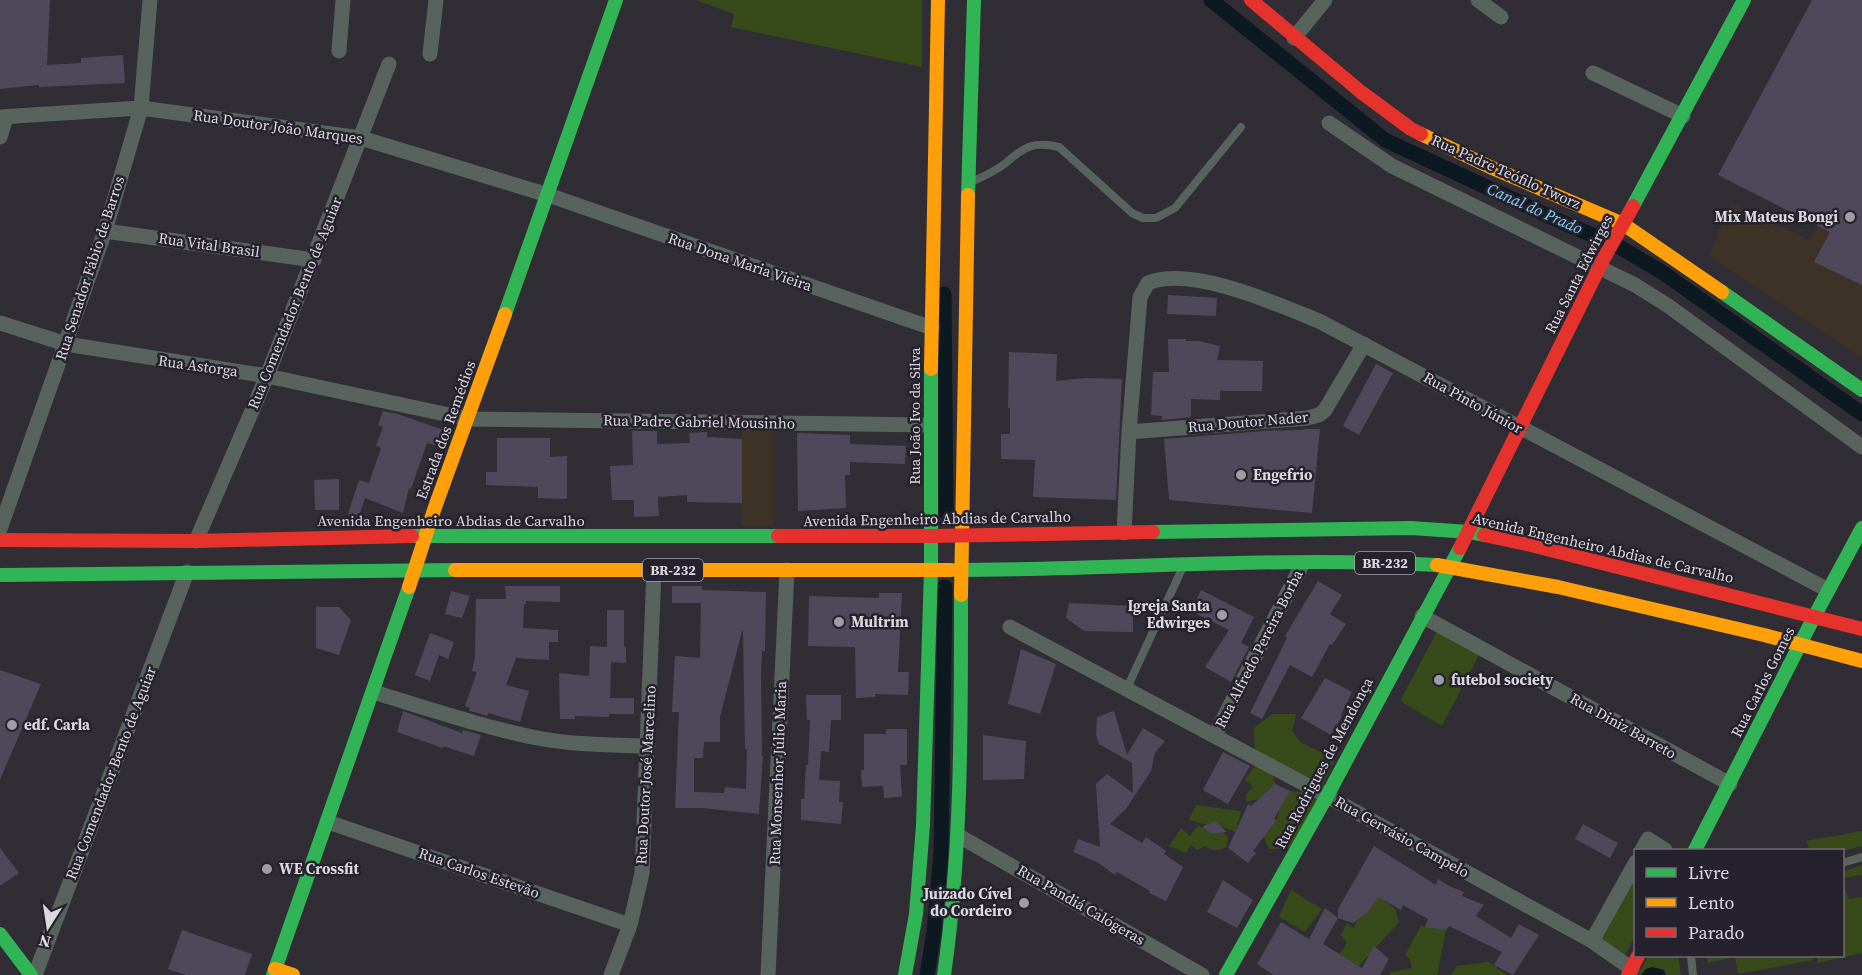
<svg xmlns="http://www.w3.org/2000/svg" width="1862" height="975" viewBox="0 0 1862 975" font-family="'Source Serif 4',serif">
  <rect width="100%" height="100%" fill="#302e34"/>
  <path fill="#3d3226" d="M1862,145V358L1709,256L1730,203L1810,240Z
    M742,430H773V526H741Z"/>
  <path fill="#384a1a" d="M696,0H922V67L731,27L734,14Z
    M1440,626L1482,649L1442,726L1400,701Z
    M1272,714H1296L1292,731L1300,742L1335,759L1322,787L1255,753L1254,728Z
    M1258,763L1273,773L1275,784L1259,799L1246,802V794L1254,787L1244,780Z
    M1290,791L1308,793L1319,799L1293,848L1269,849L1264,837L1277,820L1280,807Z
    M1196,805L1241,811L1236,832L1222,827L1215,821L1207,825L1189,820Z
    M1198,825L1212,834L1223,832L1228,837L1227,847C1218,851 1213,852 1205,846L1197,850L1191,845L1186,853L1169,846L1181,828L1190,836Z
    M1862,831V846L1843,851L1810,850L1806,841Z
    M1862,865V875L1843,878V872Z
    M1635,867V936L1624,957L1595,939Z
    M1843,882L1849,899L1862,897V953L1818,963L1816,956H1842Z
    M1291,890L1322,909L1305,932L1279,917Z
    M1378,896L1395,909L1399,922L1359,966L1339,955L1347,943L1341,935L1347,923L1354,928L1356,921L1368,912Z
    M1421,926L1446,930L1437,975H1390V972L1412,968L1410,959L1405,955Z
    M1648,956H1678L1681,975H1638Z
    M1705,956H1812L1813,960L1738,974L1735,957L1712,962H1708Z
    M1489,962L1507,975H1451L1457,966Z"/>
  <path fill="#0c1920" d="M1652,967L1664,970L1666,975H1641L1646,969Z"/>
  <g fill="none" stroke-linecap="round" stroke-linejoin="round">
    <path stroke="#0c1920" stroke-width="15" d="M1211,0L1385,140L1564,223L1616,245L1662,272L1862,414
      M944,294L946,513
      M927,975L934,932L941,852L945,587"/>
  </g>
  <path fill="#4f485a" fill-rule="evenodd" d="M0,0H50L47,65L81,63V58L123,55L125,83L39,87V85L0,89Z
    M1812,0H1862V285L1814,262L1830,232L1718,175Z
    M1168,295L1217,298L1216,316L1167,314Z
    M1168,339H1186V341H1199L1220,346L1217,360L1263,361L1262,391H1220V400L1191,399V417L1162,420V416L1151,415L1153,372H1169Z
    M1009,352L1057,354L1056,381L1085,378L1122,379L1116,500L1033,497L1035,460L1001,459V434H1010V408H1008Z
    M1376,364L1393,373L1359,435L1343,426Z
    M383,411L398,414L446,431L440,447L427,443L411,489L409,488L403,513L365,498L359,516L348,514L359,480L369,483L381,448L376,446L383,427L378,425Z
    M1303,429H1320L1312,513L1169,500L1164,439L1265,431L1304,430Z
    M632,431H657V444L690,443L689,433L705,432H707V437L742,439V503L687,502V495L658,497L659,516L634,517V500H612L610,466L633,465Z
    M797,433L850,435V444L906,446L905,464L850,462V475H845L846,508L798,511Z
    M497,438H550V457L567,456V499L538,498V487L486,485V472H497Z
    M339,479V510H315L314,480Z
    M1318,581L1342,595L1330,614L1346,624L1332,645L1330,644L1312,677L1290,665L1262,719L1250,713L1287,638L1285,636Z
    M505,586H560V602L526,601V604H524L523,628L558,630V642H549V660L516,658L506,685L529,691L520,722L488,713L487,716L478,713L469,711L470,708L465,706L477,672L472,671L475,657L476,599H506Z
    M672,586H702V590L766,592L765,651H762L761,676L762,756H763L759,814L702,808H675L679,712H672L675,656L700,658L701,603H672ZM742,631H743L745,749H747L746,789L725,787L724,793L694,792V758H703L704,742H720V717Z
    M1201,590L1254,617L1241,643L1249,647L1231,682L1205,667L1229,630L1191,611Z
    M451,591L470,596L462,618L445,614Z
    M879,593H902L898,672H909L908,695L875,694V697L856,698L855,647L808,646L809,596L879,598Z
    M1069,603L1133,606V632L1084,631L1066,618Z
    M316,607H339L351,620L339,655L316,648Z
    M607,610H624V647H626V663L611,662L610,698H634V714H609V717L575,716V719H560L559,673L589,676L590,646L607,647Z
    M430,633L454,642L448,659L439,655L430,681L415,675Z
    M1021,649L1056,664L1040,714L1008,704Z
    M0,670L41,684L0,780Z
    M1325,678L1352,692L1341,715L1342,716L1331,735L1301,718Z
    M806,695H841V720H831L829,752L821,751L819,780L840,781L839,802H843L841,824L801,820V799H804L806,765H808L810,720H807Z
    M403,711L462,733L463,730L481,735L474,756L443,746V748L397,732Z
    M1114,711L1127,755L1143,728L1165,741L1155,753L1151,771L1126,809L1110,824L1142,843L1146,837L1166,851L1164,854L1183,867L1166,901L1149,893L1150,891L1117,872L1115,875L1097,862L1073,852L1078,839L1100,847L1096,784L1107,774L1133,793L1132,763L1099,744L1096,735L1097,717Z
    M886,729H907V765H900L902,797L884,798L883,786L862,787L861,770H864V734H886Z
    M983,735L1026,741L1024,779L983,780Z
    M1223,752L1250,766L1228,804L1203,790Z
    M1275,784L1290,791L1274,819L1277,820L1253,851L1256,853L1248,863L1228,848L1248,804L1251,806Z
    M1215,821L1227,832L1212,834L1202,827Z
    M1583,824L1618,843L1610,858L1575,839Z
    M1374,846L1436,885L1438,879L1449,886L1464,892L1462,896L1484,905L1476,916L1511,938L1519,924L1539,935L1513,975L1494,965L1502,952L1449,926L1446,930L1425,927L1428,919L1403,905L1401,910L1378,897L1368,912L1353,923L1338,918V909Z
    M0,848L19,873L0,886Z
    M1223,880L1253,900L1237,928L1207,912Z
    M1325,908L1338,918L1323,944L1362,968L1374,946L1389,959L1380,975H1273L1257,964L1281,922L1309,939Z
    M182,930L252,954L245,975H186L168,969Z"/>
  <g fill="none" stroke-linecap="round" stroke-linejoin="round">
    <path stroke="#58635d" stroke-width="8" d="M973,181C985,176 997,170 1007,162C1025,146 1035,141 1059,147L1132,213L1143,218H1156L1175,208L1241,127
      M1127,688L1181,571
      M1842,863L1862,857
      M1691,956L1693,975"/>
    <path stroke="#58635d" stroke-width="15" d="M1478,0L1501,17
      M1294,38L1325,0
      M339,51L343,0
      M430,54L436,0
      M1593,73L1683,116
      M0,117L141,108L361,138L548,195L932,328
      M1329,123L1392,166L1635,285L1667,305L1862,447
      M0,137L6,117
      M105,231L314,260
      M0,323L66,344L267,376L468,419L930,425
      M1129,432L1307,418L1319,415L1325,410L1364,344
      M0,529L105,231L141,108L150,0
      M1124,533L1129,432L1140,297L1148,283C1191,265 1277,304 1319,321L1828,590
      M196,541L267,376L389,64
      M1422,616L1730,784
      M1010,627L1327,796L1592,941L1632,969
      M373,692C427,708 482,727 537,738C574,745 611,745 648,746
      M1215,735L1303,563
      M328,822L630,925
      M959,836L1202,975
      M1642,850L1648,839L1665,850
      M1592,941L1636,862
      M35,975L187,572
      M611,975L630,925L642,873L654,570
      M768,975L787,570"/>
    <path stroke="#30b455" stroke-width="14" d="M968,195L974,0
      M1633,206L1744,0
      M1722,292L1862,390
      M505,314L616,0
      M1153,532L1411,528L1469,532L1484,535
      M412,536H778
      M950,570C1112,570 1275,556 1437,565
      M0,575L455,570
      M1695,850L1814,617L1862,528
      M0,934L31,975
      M273,975L409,587
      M905,975L916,914L923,825L931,570V369
      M944,975C962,849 961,723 961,595
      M1226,975L1327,796L1460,548"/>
    <path stroke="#ff9f0a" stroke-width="14" d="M1421,134L1490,167L1623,224L1722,292
      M931,369L938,0
      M1437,565L1558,587L1764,635L1862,661
      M455,570H950
      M409,587L434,510L505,314
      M961,595L968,195
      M275,969L293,975"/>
    <path stroke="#e5322d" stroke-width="14" d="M1251,0L1361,92L1411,129L1421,134
      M1484,535L1531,545L1862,629
      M778,536H931L1153,532
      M0,540L196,541L412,536
      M1460,548L1604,258L1633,206
      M1628,975L1638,956"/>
  </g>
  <g fill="#9f9da4" stroke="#25212d" stroke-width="2">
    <circle cx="1850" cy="217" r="6"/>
    <circle cx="1241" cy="475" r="6"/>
    <circle cx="1222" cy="615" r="6"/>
    <circle cx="839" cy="622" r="6"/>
    <circle cx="1439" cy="680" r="6"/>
    <circle cx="12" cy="725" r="6"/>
    <circle cx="267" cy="869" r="6"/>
    <circle cx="1024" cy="903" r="6"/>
  </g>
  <g text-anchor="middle" stroke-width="5" stroke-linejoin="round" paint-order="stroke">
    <g fill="#25212d" stroke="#a4a2aa" stroke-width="1.5">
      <rect x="1355" y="552" width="60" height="22" rx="4.5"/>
      <rect x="643" y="559" width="60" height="22" rx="4.5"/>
    </g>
    <g font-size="14" font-weight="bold" fill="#dbd9e0">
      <text x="1385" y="568">BR-232</text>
      <text x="673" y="575">BR-232</text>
    </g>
    <g font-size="15" fill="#dbd9e0" stroke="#25212d">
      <text transform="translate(278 127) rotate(8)" y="5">Rua Doutor João Marques</text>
      <text transform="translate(1506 172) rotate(24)" y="5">Rua Padre Teófilo Tworz</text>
      <text transform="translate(209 245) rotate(8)" y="5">Rua Vital Brasil</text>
      <text transform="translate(740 262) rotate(19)" y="5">Rua Dona Maria Vieira</text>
      <text transform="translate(90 268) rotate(-72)" y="5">Rua Senador Fábio de Barros</text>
      <text transform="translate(1579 274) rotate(-63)" y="5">Rua Santa Edwirges</text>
      <text transform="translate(295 303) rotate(-68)" y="5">Rua Comendador Bento de Aguiar</text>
      <text transform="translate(198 366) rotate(8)" y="5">Rua Astorga</text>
      <text transform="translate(1473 403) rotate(29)" y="5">Rua Pinto Júnior</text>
      <text transform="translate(915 416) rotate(-90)" y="5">Rua João Ivo da Silva</text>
      <text transform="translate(699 422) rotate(1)" y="5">Rua Padre Gabriel Mousinho</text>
      <text transform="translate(1248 422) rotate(-5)" y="5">Rua Doutor Nader</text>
      <text transform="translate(446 430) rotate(-70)" y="5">Estrada dos Remédios</text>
      <text transform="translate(937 519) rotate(-1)" y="5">Avenida Engenheiro Abdias de Carvalho</text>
      <text x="451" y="526">Avenida Engenheiro Abdias de Carvalho</text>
      <text transform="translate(1603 548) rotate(13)" y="5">Avenida Engenheiro Abdias de Carvalho</text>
      <text transform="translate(1259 649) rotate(-63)" y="5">Rua Alfredo Pereira Borba</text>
      <text transform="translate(1763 682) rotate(-63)" y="5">Rua Carlos Gomes</text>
      <text transform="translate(1623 726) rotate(29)" y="5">Rua Diniz Barreto</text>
      <text transform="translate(1324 763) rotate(-62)" y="5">Rua Rodrigues de Mendonça</text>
      <text transform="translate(111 773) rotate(-69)" y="5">Rua Comendador Bento de Aguiar</text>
      <text transform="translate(778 773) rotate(-88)" y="5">Rua Monsenhor Júlio Maria</text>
      <text transform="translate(646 775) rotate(-87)" y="5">Rua Doutor José Marcelino</text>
      <text transform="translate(1402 837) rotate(29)" y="5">Rua Gervásio Campelo</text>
      <text transform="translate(479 873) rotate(19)" y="5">Rua Carlos Estevão</text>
      <text transform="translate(1081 905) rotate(30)" y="5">Rua Pandiá Calógeras</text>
    </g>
    <g font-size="15" font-weight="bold" fill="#dbd9e0" stroke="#25212d" text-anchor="start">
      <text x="1838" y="222" text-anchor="end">Mix Mateus Bongi</text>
      <text x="1253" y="480">Engefrio</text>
      <text x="1210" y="611" text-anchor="end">Igreja Santa<tspan x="1210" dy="17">Edwirges</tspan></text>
      <text x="851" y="627">Multrim</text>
      <text x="1451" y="685">futebol society</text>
      <text x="24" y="730">edf. Carla</text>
      <text x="279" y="874">WE Crossfit</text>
      <text x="1012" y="899" text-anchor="end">Juizado Cível<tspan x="1012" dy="17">do Cordeiro</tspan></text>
    </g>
    <g font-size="16" font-style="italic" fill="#82cff7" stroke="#25212d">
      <text transform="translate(1535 208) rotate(24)" y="6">Canal do Prado</text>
    </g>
  </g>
  <rect x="1634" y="849" width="210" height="108" fill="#25212d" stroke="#6e6b75" stroke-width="1.5"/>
  <rect x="1646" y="868" width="30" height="9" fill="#30b455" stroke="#6e6b75" stroke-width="1.5"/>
  <text x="1688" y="879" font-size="18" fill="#dbd9e0">Livre</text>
  <rect x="1646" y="898" width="30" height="9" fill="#ff9f0a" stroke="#6e6b75" stroke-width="1.5"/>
  <text x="1688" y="909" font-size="18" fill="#dbd9e0">Lento</text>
  <rect x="1646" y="928" width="30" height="9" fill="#e5322d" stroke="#6e6b75" stroke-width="1.5"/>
  <text x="1688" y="939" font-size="18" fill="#dbd9e0">Parado</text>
  <g transform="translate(48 927) rotate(192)" stroke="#25212d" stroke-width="4.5" paint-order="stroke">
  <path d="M0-4.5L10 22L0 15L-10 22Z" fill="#dbd9e0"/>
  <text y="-9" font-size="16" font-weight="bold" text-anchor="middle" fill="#dbd9e0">N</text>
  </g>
</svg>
